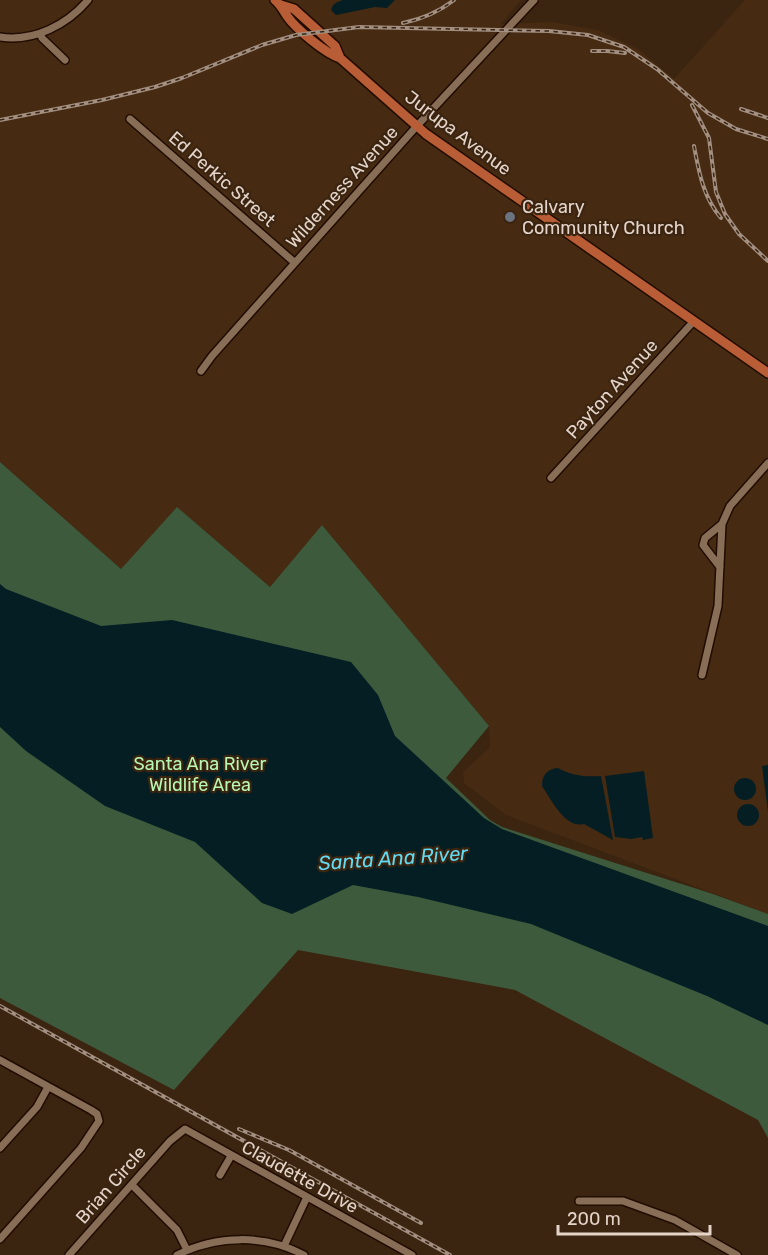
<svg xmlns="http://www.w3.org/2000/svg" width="768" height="1255" viewBox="0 0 768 1255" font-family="Rubik,sans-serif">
  <rect width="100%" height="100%" fill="#3b2410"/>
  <path fill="#462b12" d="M0,0H521L501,24L552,22L598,30L638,49L674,79L745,0H768V914L506,815L464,783L463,772L490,747L489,726L322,525L270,587L177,507L121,569L0,462Z"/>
  <path fill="#3e5a3c" d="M0,462L121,569L177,507L270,587L322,525L489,726L446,778L490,820L502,827L710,893L768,914V1138L758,1120L515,990L298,950L174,1090L0,998Z"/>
  <path fill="#051e23" d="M343,0H395L387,8L375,7L336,15L331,10C333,3 337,2 343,0Z
    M0,584L6,589L101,626L172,620L351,662L378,695L395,736L484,818L502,829L768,926V1025L707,996L531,924L418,897L353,885L292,914L262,903L195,842L105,806L26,751L0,727Z
    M768,765V812L762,766Z
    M558,768C573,776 584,777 601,776L613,840L584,824C565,829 551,799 542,786C542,775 547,769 558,768Z
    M644,771L653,838L643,840L642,837L631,839L615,837L605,776Z
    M734 789a11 11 0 1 1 22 0a11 11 0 1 1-22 0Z
    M737 815a11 11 0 1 1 22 0a11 11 0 1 1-22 0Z"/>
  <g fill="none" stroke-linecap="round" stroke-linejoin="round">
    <defs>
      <path id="minor" d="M40,33L42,38L65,60
        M0,37C34,42 67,25 88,0
        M130,119L294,262
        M201,371L212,356L416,127L534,0
        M551,478L694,321
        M720,567L703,545L705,538L722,524
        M702,675L718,606L722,524L730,506L768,463
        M0,1060L91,1110L97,1114L99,1121L81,1148L0,1239
        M0,1148L37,1107L48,1087
        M220,1175L231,1156
        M132,1185L177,1230L187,1250
        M579,1201H623L675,1220L737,1255
        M284,1246L307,1197
        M69,1255L170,1141L185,1129L412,1255
        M177,1255C216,1235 265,1234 304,1255"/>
      <path id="major" d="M275,0C281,5 283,10 287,16C296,29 325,53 340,58L426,134L768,373
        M281,5L294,9L335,46L340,58"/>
    </defs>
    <use href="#minor" stroke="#210c00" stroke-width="10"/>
    <use href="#major" stroke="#210c00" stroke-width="12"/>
    <use href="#minor" stroke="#886d57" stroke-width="7"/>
    <use href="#major" stroke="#b85d35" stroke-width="9"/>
    <defs>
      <path id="rail" d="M403,23C422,19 439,12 454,0
        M592,51H607L625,53
        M692,105L709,138L716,192L725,214L739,234L768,261
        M741,109L768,118
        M0,120L102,100L155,87L182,78L262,45L296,35L359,27L549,31L588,35L624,47L657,69L708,113L736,129L768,139
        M694,146C699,172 703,197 721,218
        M0,1006L450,1255
        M239,1129L289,1150L421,1223"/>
    </defs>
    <use href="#rail" stroke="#a28f81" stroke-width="4"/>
    <use href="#rail" stroke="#3b2410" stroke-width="1.5" stroke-dasharray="4.5" stroke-linecap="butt"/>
  </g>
  <circle fill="#6b7280" stroke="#3b2410" stroke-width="2" cx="510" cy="217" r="6"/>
  <g text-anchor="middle" stroke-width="4.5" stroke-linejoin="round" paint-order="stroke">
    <g font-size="18" fill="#e4d4c9" stroke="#3b2410">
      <text transform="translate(458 133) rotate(37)" y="6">Jurupa Avenue</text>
      <text transform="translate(222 179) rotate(41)" y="6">Ed Perkic Street</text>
      <text transform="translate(342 187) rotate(-48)" y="6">Wilderness Avenue</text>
      <text transform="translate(612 389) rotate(-48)" y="6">Payton Avenue</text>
      <text transform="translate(300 1177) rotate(29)" y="6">Claudette Drive</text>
      <text transform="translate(111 1185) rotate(-49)" y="6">Brian Circle</text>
    </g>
    <g font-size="18" fill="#e4d4c9" stroke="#3b2410" text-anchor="start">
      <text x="522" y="213">Calvary<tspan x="522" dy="21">Community Church</tspan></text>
    </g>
    <g font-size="18" fill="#b7f7b3" stroke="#3b2410">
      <text x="200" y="770">Santa Ana River<tspan x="200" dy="21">Wildlife Area</tspan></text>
    </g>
    <g font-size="20" font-style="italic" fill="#63d9f2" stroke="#3b2410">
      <text transform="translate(393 858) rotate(-4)" y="7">Santa Ana River</text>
    </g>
  </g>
  <path d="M558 1225v9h152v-9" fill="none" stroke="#e4d4c9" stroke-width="3"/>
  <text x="567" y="1225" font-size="18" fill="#e4d4c9" stroke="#3b2410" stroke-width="4.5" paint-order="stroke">200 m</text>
</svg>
